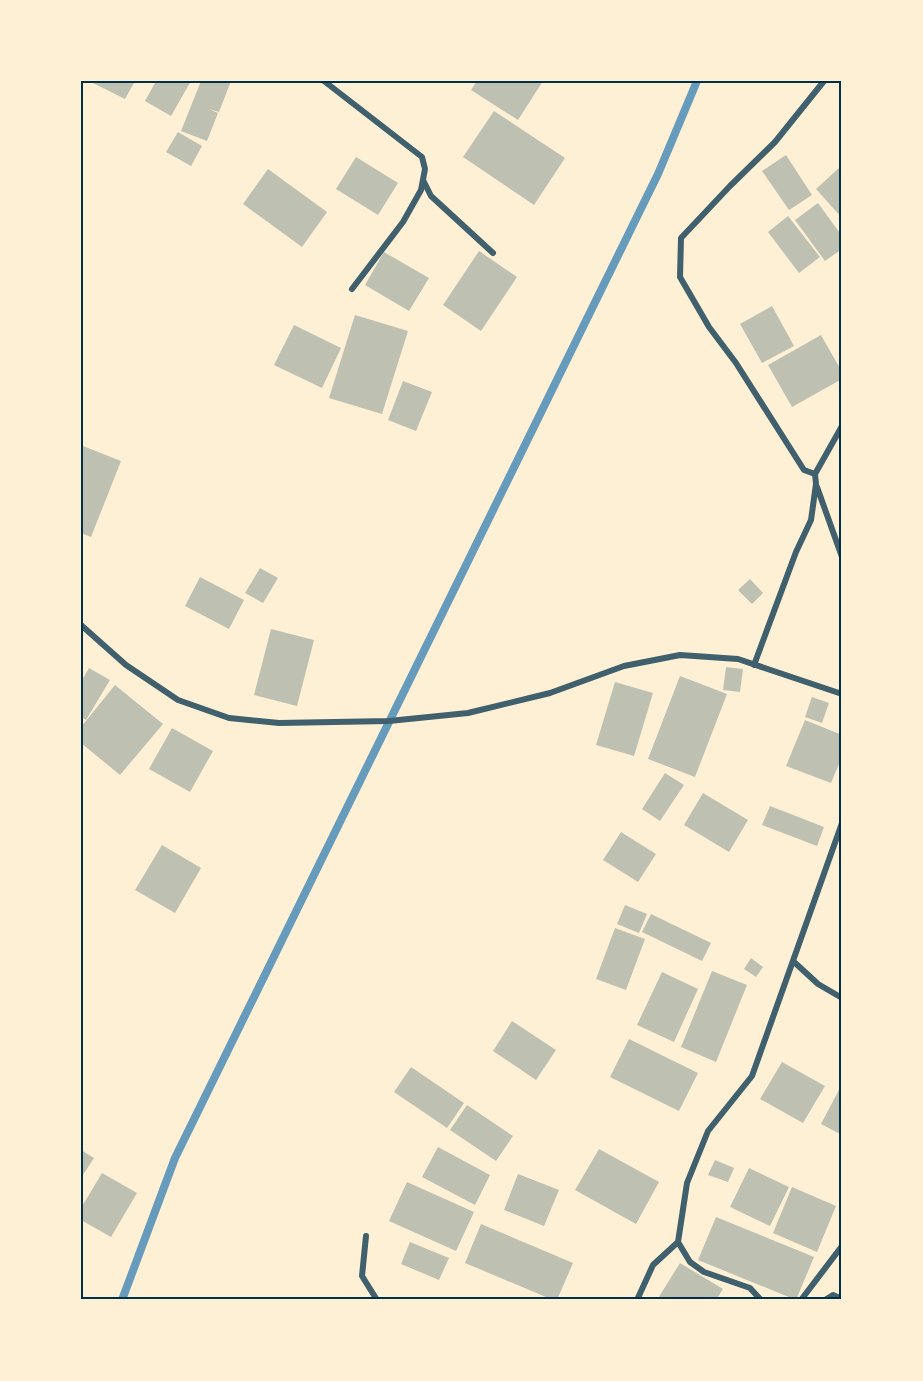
<svg xmlns="http://www.w3.org/2000/svg" width="923" height="1381" viewBox="0 0 923 1381" font-family="'Noto Serif',serif">
  <rect width="100%" height="100%" fill="#fdf0d5"/>
  <g fill="none" stroke-linecap="round" stroke-linejoin="round">
    <path stroke="#669bbc" stroke-width="8" d="M122,1300L175,1158L658,174L697,81"/>
  </g>
  <path fill="#bec0b2" d="M89,81H135L125,99Z
    M156,81H191L171,116L145,101Z
    M201,81H231L219,112L209,109L218,113L207,141L181,131Z
    M477,81H543L518,120L471,90Z
    M494,111L565,158L534,205L463,157Z
    M178,132L202,146L191,166L166,152Z
    M786,155L812,195L789,210L762,171Z
    M356,157L398,183L378,215L336,189Z
    M840,167L842,169V218L816,189Z
    M268,169L327,212L302,247L243,204Z
    M818,203L842,236V249L825,261L795,220Z
    M788,216L820,257L799,273L768,232Z
    M479,251L517,277L481,331L443,305Z
    M384,252L429,278L409,311L365,285Z
    M772,306L794,346L762,363L740,324Z
    M355,315L408,331L382,414L329,398Z
    M294,325L341,348L322,388L274,365Z
    M821,335L842,372V379L792,407L768,365Z
    M403,381L432,392L416,431L388,420Z
    M83,446L121,461L91,537L81,533V451Z
    M260,568L278,578L263,603L245,593Z
    M200,577L244,600L229,629L185,606Z
    M750,579L763,593L752,604L738,590Z
    M271,629L314,640L297,706L254,695Z
    M726,667L743,669L740,692L723,690Z
    M89,668L110,680L86,720L81,717V682Z
    M680,676L727,694L695,777L648,759Z
    M615,682L653,693L634,756L596,745Z
    M115,685L163,724L120,775L81,743V727Z
    M812,697L829,703L822,723L805,717Z
    M805,720L842,735V757L831,783L786,766Z
    M172,728L213,751L190,792L149,769Z
    M665,773L684,785L660,821L642,809Z
    M703,793L748,820L729,852L684,825Z
    M770,806L824,827L817,846L762,825Z
    M621,832L656,854L638,882L603,860Z
    M162,845L201,868L175,913L135,890Z
    M625,905L647,914L639,933L617,924Z
    M651,914L711,943L702,961L642,932Z
    M615,928L645,939L626,990L596,979Z
    M751,958L763,967L756,977L744,969Z
    M712,971L747,985L716,1062L681,1047Z
    M662,972L698,989L674,1042L637,1025Z
    M512,1021L556,1050L536,1080L493,1051Z
    M629,1039L698,1073L679,1111L610,1077Z
    M782,1062L825,1086L803,1123L760,1099Z
    M411,1067L464,1103L447,1128L394,1092Z
    M842,1084V1135L821,1124Z
    M467,1105L513,1136L496,1161L450,1130Z
    M438,1147L490,1175L475,1205L422,1177Z
    M599,1149L659,1182L636,1224L575,1190Z
    M81,1150L94,1158L81,1178Z
    M715,1160L734,1168L728,1182L708,1175Z
    M749,1168L789,1187L770,1226L730,1207Z
    M102,1173L137,1193L111,1237L81,1220V1208Z
    M518,1174L559,1190L544,1226L504,1210Z
    M407,1182L474,1212L456,1251L389,1221Z
    M792,1187L836,1206L817,1252L773,1233Z
    M716,1217L814,1257L796,1300L698,1260Z
    M481,1224L573,1263L557,1300H553L465,1263Z
    M410,1242L449,1258L439,1280L401,1264Z
    M680,1263L723,1289L716,1300H657Z"/>
  <g fill="none" stroke-linecap="round" stroke-linejoin="round">
    <path stroke="#3f606c" stroke-width="6" d="M324,81L422,157L425,169L421,190L403,222L352,289
      M423,180L431,196L493,253
      M815,474L804,470L736,363L709,327L680,277L681,238L730,186L775,142L824,81
      M817,487L842,557
      M81,625L126,665L178,700L229,718L279,723L389,721L468,713L550,693L624,666L680,655L738,659L842,694
      M754,665L796,552L811,520L816,484L815,474L842,426
      M793,961L818,984L842,998
      M366,1236L362,1276L377,1300
      M637,1300L653,1265L678,1242
      M761,1300L750,1288L704,1272L690,1262L678,1242L687,1183L708,1131L752,1076L842,823
      M801,1300L842,1246
      M825,1300L833,1295L842,1299"/>
  </g>
  <rect width="923" height="1381" fill="none" stroke="#fdf0d5" stroke-width="165"/>
  <rect x="82" y="82" width="758" height="1216" fill="none" stroke="#003049" stroke-width="2"/>
</svg>
